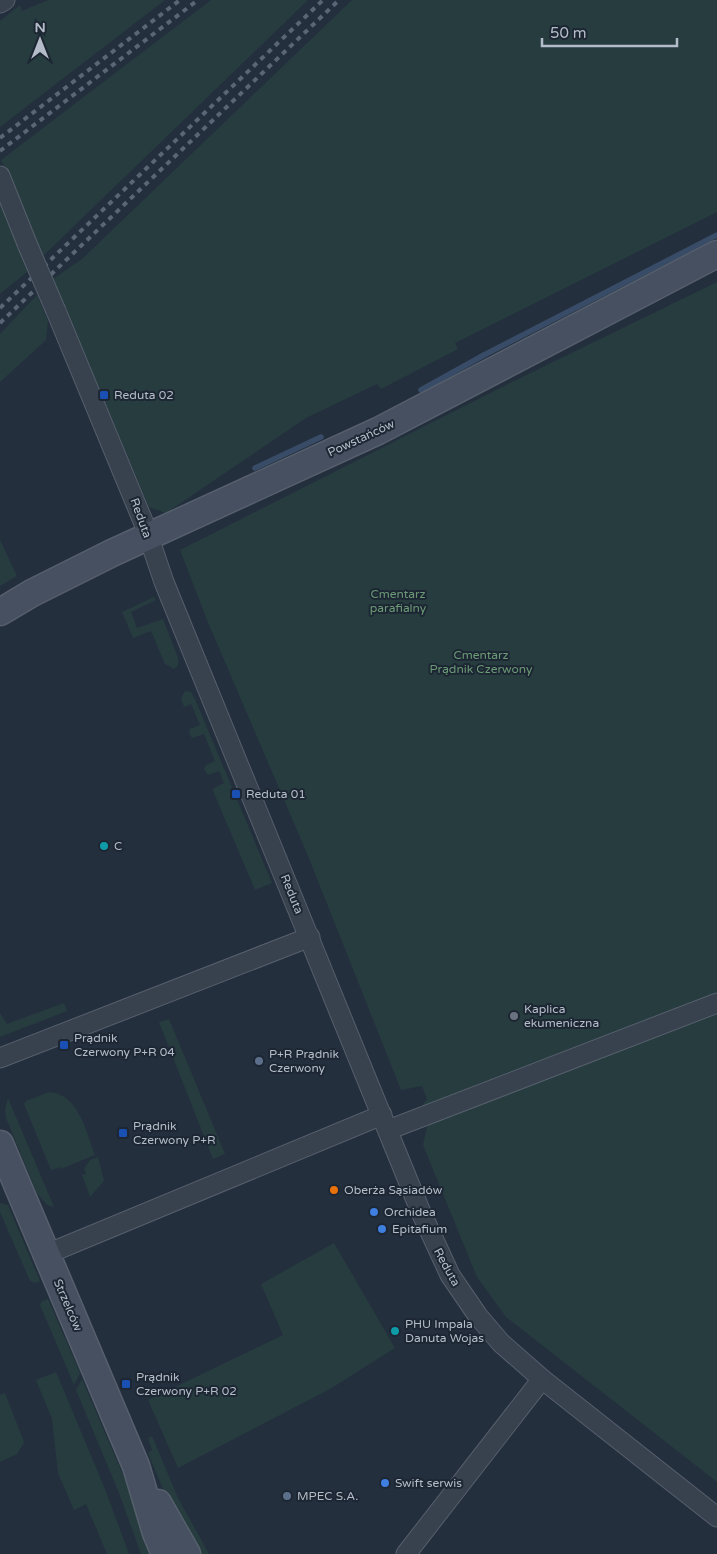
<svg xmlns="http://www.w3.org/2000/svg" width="717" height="1554" font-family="'Varela Round',sans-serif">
  <rect width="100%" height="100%" fill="#242f3e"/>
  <!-- green -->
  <g fill="#263c3f">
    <polygon points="48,0 165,0 0,127 0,21 20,5 22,11"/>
    <polygon points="211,0 308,0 43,256 1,160"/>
    <polygon points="352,0 717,0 717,212 455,343 458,349 381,389 377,384 306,418 166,513 149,507 53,279 82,259"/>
    <polygon points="0,198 28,271 0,294"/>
    <polygon points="717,282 717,1482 506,1317 477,1277 423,1145 427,1127 420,1109 427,1099 422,1086 401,1090 308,856 207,620 180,550 512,382"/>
    <polygon points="37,295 48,321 46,340 0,382 0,334"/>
    <polygon points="0,540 17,576 0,586"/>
    <polygon points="154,597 156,600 131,612 137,628 163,619 178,658 178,665 174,669 165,664 151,631 133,638 122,612"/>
    <polygon points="185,691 191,692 195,699 272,883 255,890 213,791 214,788 224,783 219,771 208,775 204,769 206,765 215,761 204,734 192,738 189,733 190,729 200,725 191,704 184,707 181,698"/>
    <polygon points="64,1003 67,1011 0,1037 0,1013 7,1024"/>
    <polygon points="169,1019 225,1154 213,1159 159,1022"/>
    <path d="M49 1092C79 1094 86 1132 95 1155L61 1169 60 1167 51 1170 24 1104 26 1101Z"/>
    <polygon points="8,1098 54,1207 47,1205 37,1193 6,1118 5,1109"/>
    <polygon points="98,1157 104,1181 90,1197 82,1175 86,1174 84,1169 90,1160"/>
    <polygon points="0,1203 8,1205 40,1281 35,1283 30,1281 0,1212"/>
    <polygon points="334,1243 395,1348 330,1389 178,1468 148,1400 283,1335 261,1284"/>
    <polygon points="48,1299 80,1373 74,1385 40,1305 42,1301"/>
    <polygon points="56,1372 105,1489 129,1554 107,1554 86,1504 74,1510 58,1473 52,1419 36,1380"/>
    <polygon points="82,1379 138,1510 153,1554 141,1554 119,1493 76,1390"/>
    <polygon points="5,1393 24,1442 17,1454 0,1462 0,1395"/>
    <polygon points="152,1436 178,1498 209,1554 198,1554 166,1496 148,1453 152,1450 148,1438"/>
  </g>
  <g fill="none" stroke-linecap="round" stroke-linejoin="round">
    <!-- stream -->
    <g stroke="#394c67" stroke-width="5.5">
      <polyline points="421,390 484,355 717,235"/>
      <polyline points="255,468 321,437"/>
    </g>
    <defs>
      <g id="street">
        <polyline points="0,3 5,0"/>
        <polyline points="0,176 28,246"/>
        <polyline points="56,311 145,526 164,582 420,1210 450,1275 478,1316 501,1343 542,1379 717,1517"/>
        <polyline points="0,1058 310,937"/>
        <polyline points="388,1130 717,1003"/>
        <polyline points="47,1254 382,1115"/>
        <polyline points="406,1554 542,1379"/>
      </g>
      <g id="secondary">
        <polyline points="0,612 32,593 112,553 378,431 717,254"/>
        <polyline points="0,1144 136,1466 156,1533 165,1554"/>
        <polyline points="158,1503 187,1554"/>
      </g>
    </defs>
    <!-- street casing -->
    <use href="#street" stroke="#565f6c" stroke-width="21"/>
    <!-- secondary casing -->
    <use href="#secondary" stroke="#565f6c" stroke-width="29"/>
    <!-- street -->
    <use href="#street" stroke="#38414e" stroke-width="19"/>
    <!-- secondary -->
    <use href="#secondary" stroke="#465061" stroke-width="26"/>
    <!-- rail -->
    <g stroke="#5a6575" stroke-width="4" stroke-dasharray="5 5" stroke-linecap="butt">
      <polyline points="0,138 180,0"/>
      <polyline points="0,151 198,0"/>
      <polyline points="0,308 323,0"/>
      <polyline points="0,323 339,0"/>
    </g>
    <defs>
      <polyline id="street-bridge" points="28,246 56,311"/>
    </defs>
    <!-- street-bridge casing -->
    <use href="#street-bridge" stroke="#565f6c" stroke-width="21" stroke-linecap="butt"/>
    <!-- street-bridge -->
    <use href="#street-bridge" stroke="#38414e" stroke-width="19"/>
  </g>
  <!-- markers -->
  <g fill="#1a4fb4" stroke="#1d2633" stroke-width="2">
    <rect x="99" y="390" width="10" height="10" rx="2.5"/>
    <rect x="231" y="789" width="10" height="10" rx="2.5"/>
    <rect x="59" y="1040" width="10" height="10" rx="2.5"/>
    <rect x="118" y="1128" width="10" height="10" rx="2.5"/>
    <rect x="121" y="1379" width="10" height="10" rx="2.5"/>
  </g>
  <g fill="#0f9aa8" stroke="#1d2633" stroke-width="2">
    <circle cx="104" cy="846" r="5"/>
    <circle cx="395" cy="1331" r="5"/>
  </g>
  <circle fill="#6b7280" stroke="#1d2633" stroke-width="2" cx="514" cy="1016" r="5"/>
  <g fill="#5c6f8a" stroke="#1d2633" stroke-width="2">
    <circle cx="259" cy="1061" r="5"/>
    <circle cx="287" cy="1496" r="5"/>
  </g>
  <circle fill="#e8710a" stroke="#1d2633" stroke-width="2" cx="334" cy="1190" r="5"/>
  <g fill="#3f7fe0" stroke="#1d2633" stroke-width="2">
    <circle cx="374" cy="1212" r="5"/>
    <circle cx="382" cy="1229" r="5"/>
    <circle cx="385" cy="1483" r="5"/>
  </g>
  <g text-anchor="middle" stroke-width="4" stroke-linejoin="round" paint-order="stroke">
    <!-- poi labels -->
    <g font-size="12" fill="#b4bcc9" stroke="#1d2633" text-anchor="start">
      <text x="114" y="399">Reduta 02</text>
      <text x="246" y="798">Reduta 01</text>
      <text x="114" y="850">C</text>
      <text x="524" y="1013">Kaplica<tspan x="524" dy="14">ekumeniczna</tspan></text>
      <text x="74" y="1042">Prądnik<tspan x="74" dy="14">Czerwony P+R 04</tspan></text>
      <text x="269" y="1058">P+R Prądnik<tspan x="269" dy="14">Czerwony</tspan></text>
      <text x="133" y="1130">Prądnik<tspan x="133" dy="14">Czerwony P+R</tspan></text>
      <text x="344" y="1194">Oberża Sąsiadów</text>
      <text x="384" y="1216">Orchidea</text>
      <text x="392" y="1233">Epitafium</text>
      <text x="405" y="1328">PHU Impala<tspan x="405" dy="14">Danuta Wojas</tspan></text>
      <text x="136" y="1381">Prądnik<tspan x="136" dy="14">Czerwony P+R 02</tspan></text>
      <text x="395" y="1487">Swift serwis</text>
      <text x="297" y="1500">MPEC S.A.</text>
    </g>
    <!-- street labels -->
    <g font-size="12" fill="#b4bcc9" stroke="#1d2633">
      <text transform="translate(361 438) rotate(-25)" y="4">Powstańców</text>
      <text transform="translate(141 518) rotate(70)" y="4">Reduta</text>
      <text transform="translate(292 894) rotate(68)" y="4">Reduta</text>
      <text transform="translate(447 1267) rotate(61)" y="4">Reduta</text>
      <text transform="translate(68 1305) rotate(67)" y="4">Strzelców</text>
    </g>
    <!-- park labels -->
    <g font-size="12" fill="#6b9a76" stroke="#1d2633">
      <text x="398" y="598">Cmentarz<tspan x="398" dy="14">parafialny</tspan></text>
      <text x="481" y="659">Cmentarz<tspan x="481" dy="14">Prądnik Czerwony</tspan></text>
    </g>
  </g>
  <!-- north arrow -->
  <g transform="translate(40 40)" stroke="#1d2633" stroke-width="4" paint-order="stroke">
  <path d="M0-4L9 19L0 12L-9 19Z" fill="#b4bcc9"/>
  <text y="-8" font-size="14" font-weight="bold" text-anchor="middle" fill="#b4bcc9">N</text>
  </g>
  <!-- scale -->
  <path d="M542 38v8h135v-8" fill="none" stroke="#b4bcc9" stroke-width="2.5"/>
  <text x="550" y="38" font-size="15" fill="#b4bcc9" stroke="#1d2633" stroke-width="4" paint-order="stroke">50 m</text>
</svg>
